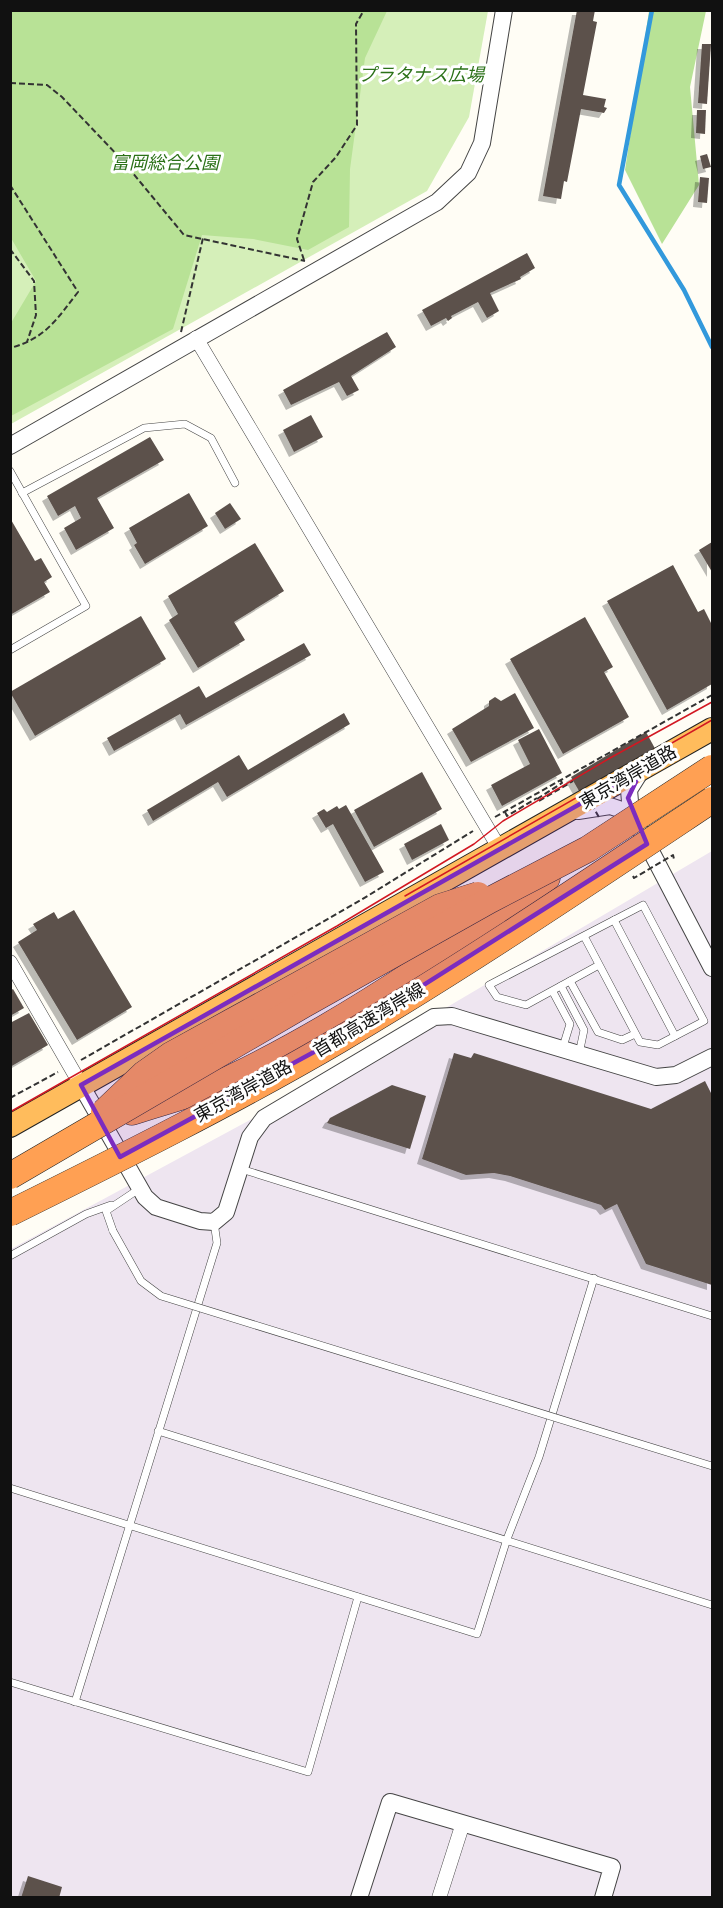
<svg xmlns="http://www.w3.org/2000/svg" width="723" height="1908" font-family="'Noto Serif','Noto Sans JP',serif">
  <defs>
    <filter id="shadow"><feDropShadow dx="-5" dy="5" stdDeviation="0" flood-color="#0004"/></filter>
  </defs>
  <rect width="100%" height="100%" fill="#fffdf5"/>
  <!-- industrial -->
  <polygon fill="#eee5f0" points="712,851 712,1897 11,1898 11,1249 315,1085"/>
  <!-- green -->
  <polygon fill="#d5efb9" points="11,11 488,11 469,117 427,191 11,424"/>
  <!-- forest -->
  <g fill="#b8e296">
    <polygon points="11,10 387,11 365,58 350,169 349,227 308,250 253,239 202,235 173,329 11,416 11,323 36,281 11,238"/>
    <polygon points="649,11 706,11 690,87 699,185 662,244 625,170"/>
  </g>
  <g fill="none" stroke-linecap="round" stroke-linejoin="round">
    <!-- stream -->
    <polyline stroke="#3299dc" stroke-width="4.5" points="652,10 619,185 684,290 712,347"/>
  </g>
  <!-- building -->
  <g fill="#5b514c" filter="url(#shadow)">
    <polygon points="577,10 595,10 593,21 597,22 583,95 606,99 604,107 607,108 604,113 581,109 567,182 564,181 561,199 543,196"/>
    <polygon points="702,44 711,44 707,104 698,103"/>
    <polygon points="697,110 706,110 705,134 696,133"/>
    <polygon points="707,154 711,167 703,169 700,156"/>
    <polygon points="700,177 709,178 707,203 698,202"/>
    <polygon points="527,253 535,268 520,277 521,279 490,293 499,311 487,318 478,302 451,316 452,318 448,321 446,318 431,326 422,310"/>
    <polygon points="387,332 396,347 351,376 359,390 347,396 339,382 291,405 283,390"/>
    <polygon points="311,415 323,437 294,452 283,430"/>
    <polygon points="150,437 164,460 97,498 114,528 76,550 64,528 81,518 75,506 58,516 47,496"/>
    <polygon points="189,493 208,526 145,564 134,545 137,543 129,528"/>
    <polygon points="230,503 241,519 225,529 215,513"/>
    <polygon points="10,518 35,561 41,558 52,577 44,582 50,592 10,615"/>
    <polygon points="712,542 712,572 699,550"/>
    <polygon points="255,543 284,591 234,622 245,640 198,668 169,620 178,614 168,596"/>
    <polygon points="673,565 698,612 704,609 712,625 712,684 667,710 607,601"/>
    <polygon points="141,616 166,659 35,736 10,692"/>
    <polygon points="585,617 613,667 604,672 629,717 563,754 510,659"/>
    <polygon points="304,643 311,655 186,725 180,714 114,751 107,738 199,686 206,698"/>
    <polygon points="515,693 534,728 471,762 452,729 489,706 489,701 495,697 501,701"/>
    <polygon points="344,713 350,724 227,797 218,782 153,821 147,810 239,755 248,770"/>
    <polygon points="539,729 562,773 502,806 491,785 530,764 518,740"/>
    <polygon points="646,732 658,754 583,798 571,777"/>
    <polygon points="422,772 442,809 374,847 354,810"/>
    <polygon points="346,805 384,872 365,882 333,824 326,828 317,813 324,809 327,812 337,806 339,809"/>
    <polygon points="441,824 449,840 412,860 404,844"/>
    <polygon points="74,910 132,1007 77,1040 18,942 37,930 33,924 54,912 58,919"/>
    <polygon points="13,989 24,1008 10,1016 10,991"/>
    <polygon points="29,1013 48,1045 10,1067 10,1023"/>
    <polygon points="454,1053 471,1058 474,1053 651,1109 705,1081 712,1095 712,1285 646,1264 617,1204 605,1210 601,1205 510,1176 494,1173 466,1175 422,1159"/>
    <polygon points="392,1085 426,1096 410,1149 327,1123 330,1118"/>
    <polygon points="28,1876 62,1887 59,1898 21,1898"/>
  </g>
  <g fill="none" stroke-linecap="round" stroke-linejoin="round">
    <defs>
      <g id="service">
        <polyline points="10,471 86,606 10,650"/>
        <polyline points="22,493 144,428 185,424 211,438 235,483"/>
        <polyline points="614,920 675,1036"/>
        <polyline points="584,936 640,1042 658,1045 704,1021 643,905 489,985 497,997 526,1005 599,965"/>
        <polyline points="570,981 598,1032 622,1040 635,1034"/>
        <polyline points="561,986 584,1030 579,1054"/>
        <polyline points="553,992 570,1024 562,1050"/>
        <polyline points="241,1169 712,1316"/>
        <polyline points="113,1231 106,1211 139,1189"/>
        <polyline points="10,1256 86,1214 111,1205"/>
        <polyline points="158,1431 712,1605"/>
        <polyline points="10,1488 477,1634 507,1539 539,1457 594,1278"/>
        <polyline points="10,1682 308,1772 358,1597"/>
        <polyline points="75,1702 217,1243 214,1222"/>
      </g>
      <g id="minor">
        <polyline points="196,338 501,851"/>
        <polyline points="10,962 81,1085"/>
        <polyline points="439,1898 463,1823"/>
      </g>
      <g id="tertiary">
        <polyline points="10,446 437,202 468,173 482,143 504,10"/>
        <polyline points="641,771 629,790 631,813 712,968"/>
        <polyline points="578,811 610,806 631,813"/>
        <polyline points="81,1085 145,1197 156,1207 200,1221 214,1222 226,1212 250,1137 264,1118 434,1017 452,1016 465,1020 656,1077 676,1075 712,1057"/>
        <polyline points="359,1898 390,1802 612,1867 603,1898"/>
      </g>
      <polyline id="trunk" points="10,1126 712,729"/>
      <path id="motorway" d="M132 1112C164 1101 200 1093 231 1078 341 1025 449 952 547 878"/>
    </defs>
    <!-- service casing -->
    <use href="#service" stroke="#444" stroke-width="8"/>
    <!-- minor casing -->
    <use href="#minor" stroke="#444" stroke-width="15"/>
    <!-- tertiary casing -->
    <use href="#tertiary" stroke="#444" stroke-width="18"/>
    <!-- trunk casing -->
    <use href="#trunk" stroke="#222" stroke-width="24"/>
    <!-- motorway casing -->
    <use href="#motorway" stroke="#222" stroke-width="27"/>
    <!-- path -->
    <g stroke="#333" stroke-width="2" stroke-dasharray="6 3" stroke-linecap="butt">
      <polyline points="10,83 47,85 62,97 122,160 184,235 305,261"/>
      <path d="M10 185 78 292C57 319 45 339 10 348"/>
      <polyline points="10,249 34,281 36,315 27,342"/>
      <polyline points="304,260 297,239 313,182 336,157 357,125 356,24 364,10"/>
      <polyline points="181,332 203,238"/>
      <polyline points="537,799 562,783 560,779"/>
      <polyline points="539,801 573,781"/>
      <polyline points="505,812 507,816 537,798"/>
      <polyline points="495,817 712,695"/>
      <polyline points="81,1060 361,900 473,831"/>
      <polyline points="10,1098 58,1072"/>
    </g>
    <!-- service -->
    <use href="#service" stroke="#fff" stroke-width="7"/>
    <!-- minor -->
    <use href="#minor" stroke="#fff" stroke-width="14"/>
    <!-- tertiary -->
    <use href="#tertiary" stroke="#fff" stroke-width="16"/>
    <!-- trunk -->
    <use href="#trunk" stroke="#ffbc5c" stroke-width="22"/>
    <!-- motorway -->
    <use href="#motorway" stroke="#ffa053" stroke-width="26"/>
    <!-- tram -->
    <g stroke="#d21822" stroke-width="1.5">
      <polyline points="405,896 712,720"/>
      <polyline points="10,1112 337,926 474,844 503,821 610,758 712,702"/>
    </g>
    <defs>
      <polyline id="service-bridge" points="113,1231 141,1281 161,1296 712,1466"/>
      <g id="motorway-bridge">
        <polyline points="104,1112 144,1074 171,1055 440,907 478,895"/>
        <polyline points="10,1176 303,1005 490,900 588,849 712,768"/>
        <path d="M10 1213C121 1158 233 1102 339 1040 466 965 589 882 712 800"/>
      </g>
    </defs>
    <!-- service-bridge casing -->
    <use href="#service-bridge" stroke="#444" stroke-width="8" stroke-linecap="butt"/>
    <!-- motorway-bridge casing -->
    <use href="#motorway-bridge" stroke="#222" stroke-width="27" stroke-linecap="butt"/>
    <!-- path-bridge -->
    <g stroke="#333" stroke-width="2" stroke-dasharray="6 3" stroke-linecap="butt">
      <polyline points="587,796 600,819"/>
      <polyline points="633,876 634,878 673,855 674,859"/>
    </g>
    <!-- service-bridge -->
    <use href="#service-bridge" stroke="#fff" stroke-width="7"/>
    <!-- motorway-bridge -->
    <use href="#motorway-bridge" stroke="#ffa053" stroke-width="26"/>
  </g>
  <!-- marked area -->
  <path fill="#7b2cbf" fill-opacity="0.2" stroke="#7b2cbf" stroke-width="4.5" stroke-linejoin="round" d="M642 769 628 798 647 844 338 1039 120 1157 81 1085Z"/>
  <g text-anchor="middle" stroke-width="6" stroke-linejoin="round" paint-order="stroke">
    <!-- park labels -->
    <g font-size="18" font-style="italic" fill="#2b7118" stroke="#fff">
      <text x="421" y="81">プラタナス広場</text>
      <text x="165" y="169">富岡総合公園</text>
    </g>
    <!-- street labels -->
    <g font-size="18" fill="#111" stroke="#fff">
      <text transform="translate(628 777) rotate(-30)" y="6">東京湾岸道路</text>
      <text transform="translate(369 1020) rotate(-31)" y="6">首都高速湾岸線</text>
      <text transform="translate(243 1091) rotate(-29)" y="6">東京湾岸道路</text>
    </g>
  </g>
  <!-- border -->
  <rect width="723" height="1908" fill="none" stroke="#111111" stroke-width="24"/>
</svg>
